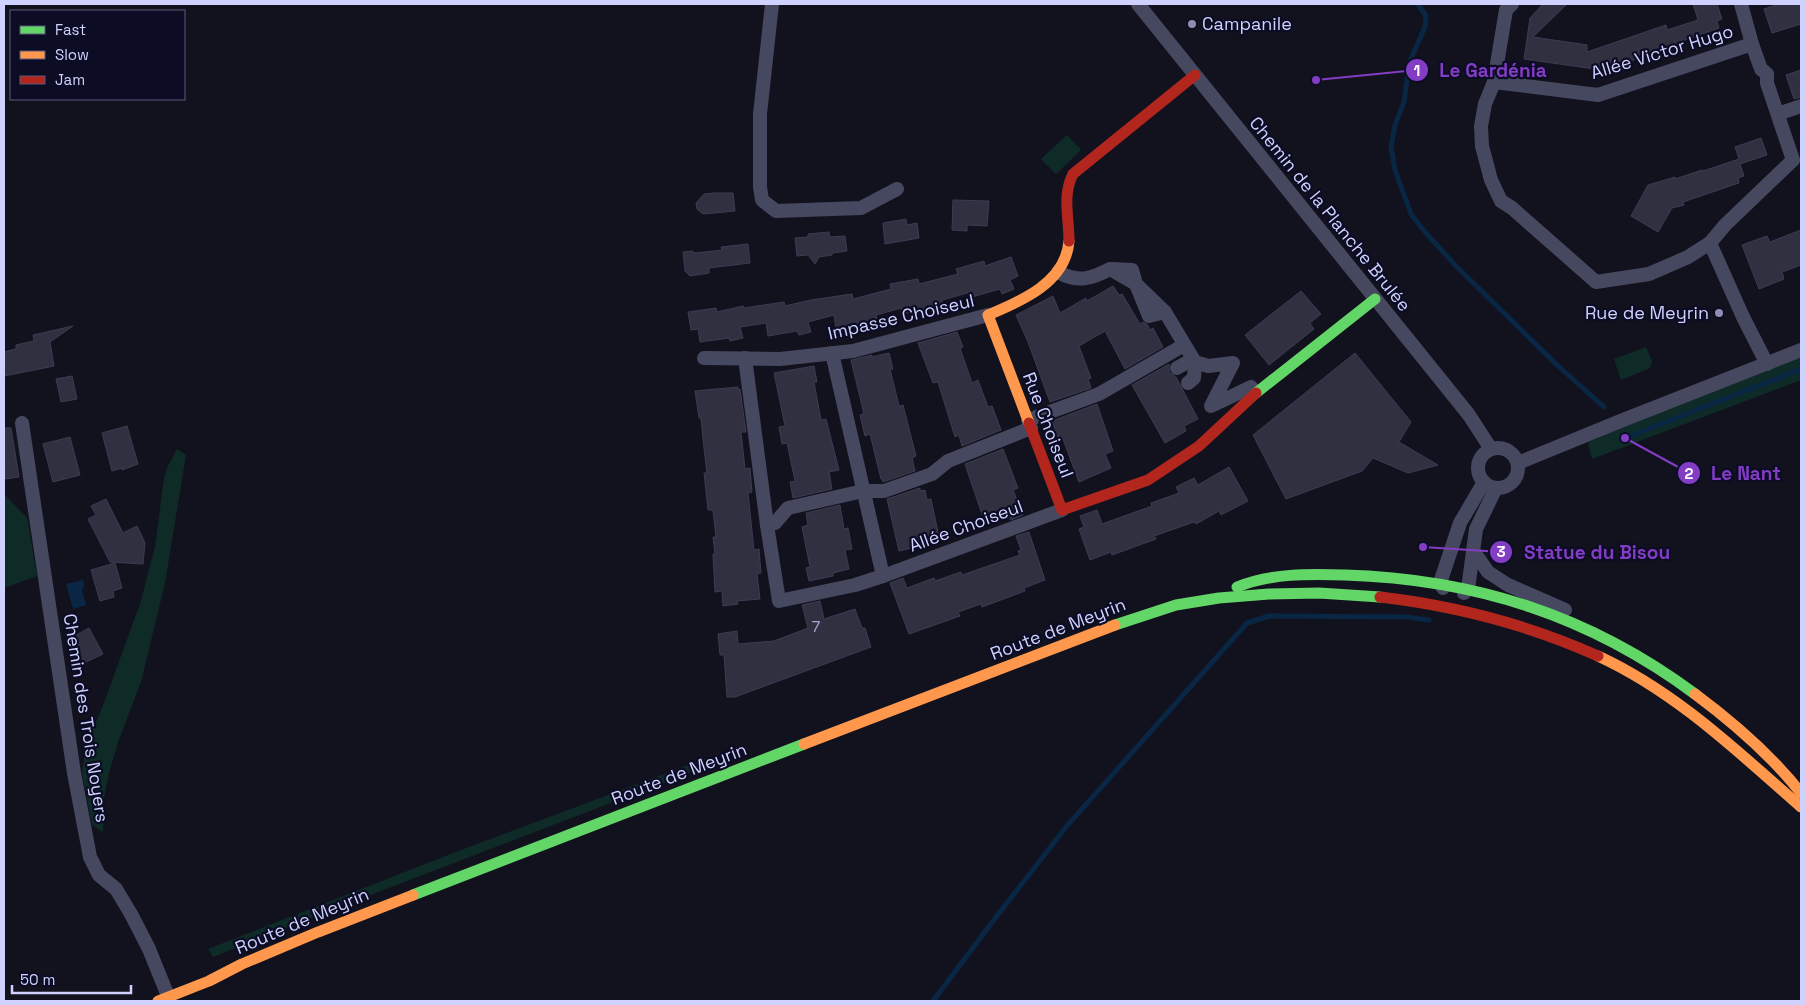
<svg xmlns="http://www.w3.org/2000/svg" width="1805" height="1005" font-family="'Space Grotesk',sans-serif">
  <rect width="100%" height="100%" fill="#12121e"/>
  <!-- green -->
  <g fill="#0f2b27">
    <polygon points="1067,135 1081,150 1056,174 1041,159"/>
    <polygon points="1646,347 1652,361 1650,368 1621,380 1614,359"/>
    <polygon points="1801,357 1801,380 1592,459 1588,443 1627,423"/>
    <polygon points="177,449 186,455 165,583 141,682 118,742 109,773 104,798 103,832 92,825 82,773 86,745 102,708 140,604 155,547 164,478 168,466"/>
    <polygon points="4,494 27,518 37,576 4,588"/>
    <polygon points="707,758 723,760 347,904 213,957 208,949 461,850"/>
  </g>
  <!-- water -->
  <polygon fill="#092744" points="83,580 84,586 82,591 86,605 73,609 66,584"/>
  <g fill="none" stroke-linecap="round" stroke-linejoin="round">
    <!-- stream -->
    <g stroke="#092744" stroke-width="5">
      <polyline points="1418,4 1426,16 1425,27 1409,63 1404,102 1395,125 1391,147 1395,170 1411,214 1425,232 1456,266 1556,364 1604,407"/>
      <polyline points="1625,438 1801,369"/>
      <polyline points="933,1001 993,921 1066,827 1247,623 1269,616 1407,617 1429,620"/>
    </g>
  </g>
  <!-- building -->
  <g fill="#303041" stroke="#3c3c53">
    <polygon points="1543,4 1567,4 1533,37 1587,45 1587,52 1666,25 1667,30 1698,20 1693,4 1717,4 1722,19 1717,21 1719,28 1682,41 1683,44 1602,70 1524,59 1530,18"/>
    <polygon points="1779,4 1801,4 1801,24 1772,33 1764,9"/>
    <polygon points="1801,70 1801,97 1794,99 1786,75"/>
    <polygon points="1761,138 1767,155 1740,164 1744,176 1738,178 1739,183 1683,202 1684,205 1672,208 1658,232 1631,216 1648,185 1675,177 1675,179 1702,170 1703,171 1739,159 1735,147"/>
    <polygon points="714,193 733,193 735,211 703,214 697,209 696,203 704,194"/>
    <polygon points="953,200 989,201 987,226 967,225 967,231 952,230"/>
    <polygon points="906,219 907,225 917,223 919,238 885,244 883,223"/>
    <polygon points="1801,230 1801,265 1782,272 1784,279 1759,289 1742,245 1767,236 1770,242"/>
    <polygon points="829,232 830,237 845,236 847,251 832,253 832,255 819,257 815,264 808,255 797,256 795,238 808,237 808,234"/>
    <polygon points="748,244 750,263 709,268 709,273 690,276 685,271 683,252 692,251 695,253 714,251 722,250 721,247"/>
    <polygon points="1011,257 1018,276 1010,280 1014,289 1002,294 1000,289 972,297 971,292 942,300 945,310 933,313 931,309 902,314 901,308 876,315 878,325 866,328 865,324 836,328 834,315 808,322 811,332 799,335 797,331 768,336 766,323 740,327 743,338 730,341 729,338 700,342 698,329 691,330 688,312 716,308 717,312 743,306 744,308 784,302 785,306 811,300 852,294 853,299 891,289 890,284 918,279 919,284 958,274 956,269 984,261 985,266"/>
    <polygon points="1113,286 1119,295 1122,294 1140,324 1143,322 1147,324 1150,330 1153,328 1163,347 1125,369 1105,331 1079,346 1091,378 1088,379 1091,388 1050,402 1028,342 1016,315 1053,296 1060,313 1086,298 1087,301"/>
    <polygon points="1301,291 1321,314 1310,323 1314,329 1269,365 1245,335"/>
    <polygon points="73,326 50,342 54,366 4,376 4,352 16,349 16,345 34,341 33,335"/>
    <polygon points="957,332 963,347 960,348 972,383 978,380 988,407 992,406 1001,430 962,446 959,435 955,437 938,382 933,383 918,343"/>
    <polygon points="889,353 893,369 890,369 899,406 903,405 916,456 912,458 915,471 883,482 882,479 881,479 870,434 865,436 860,415 864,414 851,360 872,355 872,357"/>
    <polygon points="1355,353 1411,422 1399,442 1438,465 1408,473 1373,458 1362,471 1286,499 1253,435"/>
    <polygon points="1169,364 1169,372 1176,377 1198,419 1184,426 1186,431 1165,443 1132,385"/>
    <polygon points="814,366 817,382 814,382 821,420 826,419 839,470 829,472 832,489 793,498 790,482 795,481 787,443 782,444 779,427 785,426 774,373"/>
    <polygon points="72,376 77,399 61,402 56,379"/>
    <polygon points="738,387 738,390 740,389 746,432 741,432 745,469 750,468 752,492 748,493 754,550 759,549 761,573 757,574 760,599 737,601 738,604 723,606 722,591 715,592 713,554 715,554 713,537 716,537 713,510 708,510 704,473 707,473 704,448 701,418 699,418 695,391"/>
    <polygon points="1097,404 1113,451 1105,454 1111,468 1079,482 1063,439 1059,440 1052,421"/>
    <polygon points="127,426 138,464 122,470 122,468 112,471 102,433"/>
    <polygon points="4,428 11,428 19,477 5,479"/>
    <polygon points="70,437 80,475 53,482 43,444"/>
    <polygon points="1003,449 1018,488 1013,490 1023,515 1011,520 1008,514 985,523 965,464"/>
    <polygon points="1229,467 1248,501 1221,515 1219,511 1196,524 1194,522 1154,536 1156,539 1112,555 1111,552 1090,560 1079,529 1084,527 1080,516 1097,510 1102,524 1152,506 1151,503 1179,493 1176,487 1194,478 1198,485"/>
    <polygon points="920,488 920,491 925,490 927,500 931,499 939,537 927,539 928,544 899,551 887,499"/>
    <polygon points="106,499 123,533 137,526 145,543 143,564 110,562 88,519 96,515 91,506"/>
    <polygon points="840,505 844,529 848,528 852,549 845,550 849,569 833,573 833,576 809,581 806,568 810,567 802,527 808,525 806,513"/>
    <polygon points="1029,532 1045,580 1024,588 1025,591 982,607 981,604 958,612 960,616 909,634 890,583 903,578 907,588 934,578 935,581 961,572 962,575 1020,555 1018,551 1021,550 1016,536"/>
    <polygon points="115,563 122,588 113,591 114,597 100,601 91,570"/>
    <polygon points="820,601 824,619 855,609 862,628 865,628 871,647 735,697 727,697 724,655 720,655 718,634 737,631 738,644 774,641 808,628 802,605"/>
    <polygon points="89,628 103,654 84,663 71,638"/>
  </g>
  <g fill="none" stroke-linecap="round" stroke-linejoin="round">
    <!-- street -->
    <g stroke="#464860" stroke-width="14">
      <polyline points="772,4 760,114 760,187 762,200 776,211 861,208 897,189"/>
      <polyline points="1138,4 1469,415 1491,449"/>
      <polyline points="1512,4 1506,10 1494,82 1485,104 1481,126 1482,146 1491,180 1501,201 1512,208 1596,282 1649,274 1688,257 1710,243"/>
      <polyline points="1741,4 1752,44 1761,69 1767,74 1767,83 1793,160 1725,225 1710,243 1743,317 1767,364"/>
      <polyline points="1494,82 1598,95 1752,44"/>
      <polyline points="1778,114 1801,106"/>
      <polyline points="1113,269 1132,270 1136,284 1165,312"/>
      <path d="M1058 272C1078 283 1091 279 1110 269L1136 284 1149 316 1165 312 1195 362 1208 366 1233 363 1211 406 1251 387 1255 392"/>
      <polyline points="832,353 883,576"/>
      <polyline points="704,358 780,359 853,351 988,315"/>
      <polyline points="745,358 767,525 779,601 855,585 883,576 1062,510"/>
      <polyline points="1177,368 1193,359"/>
      <polyline points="1188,383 1194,378 1195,362"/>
      <polyline points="1028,420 1099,394 1184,345"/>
      <polyline points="22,423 74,773 90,857 99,875 116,889 131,914 149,949 170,1001"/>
      <circle cx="1498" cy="468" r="20"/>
      <polyline points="1518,463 1623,420 1801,350"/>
      <polyline points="767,525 775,523 788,508 863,491 884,491 932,474 948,461 1031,428"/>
      <polyline points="1474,552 1488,572 1508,585 1565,610"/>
      <polyline points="1443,588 1440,583 1460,523 1484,482"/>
      <polyline points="1464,593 1468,589 1476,529 1496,488"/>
    </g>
    <!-- fast -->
    <g stroke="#63d668" stroke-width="11">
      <polyline points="1256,393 1375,299"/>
      <path d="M1237 587C1271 573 1309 574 1345 575 1476 579 1590 616 1695 694"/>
      <polyline points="1115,625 1176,605 1219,598 1269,594 1319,593 1380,597"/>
      <polyline points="413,895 804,744"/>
    </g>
    <!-- slow -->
    <g stroke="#ff974d" stroke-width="11">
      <path d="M1029 423 988 315C1022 301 1066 282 1069 241"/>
      <path d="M1598 656C1676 692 1737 751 1801 807"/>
      <path d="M1695 694C1734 723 1771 755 1801 793"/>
      <polyline points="804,744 1115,625"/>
      <polyline points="158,1001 209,981 242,964 318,932 413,895"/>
    </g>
    <!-- jam -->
    <g stroke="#b3261e" stroke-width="11">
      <path d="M1069 241C1069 218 1062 195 1073 174L1195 75"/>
      <polyline points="1029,423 1062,510 1148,480 1199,446 1256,393"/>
      <path d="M1380 597C1457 606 1527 624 1598 656"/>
    </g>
  </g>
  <!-- markers -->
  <g fill="#8d8fb0" stroke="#0c0c24" stroke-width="2">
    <circle cx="1192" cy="24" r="5"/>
    <circle cx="1719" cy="313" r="5"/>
  </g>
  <g text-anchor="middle" stroke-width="4.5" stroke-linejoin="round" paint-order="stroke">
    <!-- number labels -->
    <g font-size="15" fill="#a7aad0">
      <text x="816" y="632">7</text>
    </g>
    <!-- poi labels -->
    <g font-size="18" fill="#cfd2ff" stroke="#0c0c24" text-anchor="start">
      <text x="1202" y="30">Campanile</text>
      <text x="1709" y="319" text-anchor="end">Rue de Meyrin</text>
    </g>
    <!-- street labels -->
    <g font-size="18" fill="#cfd2ff" stroke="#0c0c24">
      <text transform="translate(1662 52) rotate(-17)" y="6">Allée Victor Hugo</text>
      <text transform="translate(1330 214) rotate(51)" y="6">Chemin de la Planche Brulée</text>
      <text transform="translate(901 317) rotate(-13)" y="6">Impasse Choiseul</text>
      <text transform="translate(1048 425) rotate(69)" y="6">Rue Choiseul</text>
      <text transform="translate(966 526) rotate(-20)" y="6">Allée Choiseul</text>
      <text transform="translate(1058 629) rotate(-21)" y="6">Route de Meyrin</text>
      <text transform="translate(86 718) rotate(81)" y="6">Chemin des Trois Noyers</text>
      <text transform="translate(679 774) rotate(-21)" y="6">Route de Meyrin</text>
      <text transform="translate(302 921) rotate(-23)" y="6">Route de Meyrin</text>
    </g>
  </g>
  <!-- callouts -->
  <path fill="none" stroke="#833dc5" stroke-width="2" d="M1316 80L1417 70M1625 438L1689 473M1423 547L1501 552"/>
  <g fill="#833dc5" stroke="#0c0c24" stroke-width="2">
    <circle cx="1316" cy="80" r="5"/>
    <circle cx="1625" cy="438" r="5"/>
    <circle cx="1423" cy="547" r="5"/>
    <circle cx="1417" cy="70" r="12"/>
    <circle cx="1689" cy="473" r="12"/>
    <circle cx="1501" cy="552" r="12"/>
  </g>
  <g font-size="15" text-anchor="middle" font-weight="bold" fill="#fff">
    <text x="1417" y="76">1</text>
    <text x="1689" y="479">2</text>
    <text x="1501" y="557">3</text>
  </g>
  <g font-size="19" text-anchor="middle" font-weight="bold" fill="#833dc5" stroke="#0c0c24" stroke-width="4.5" stroke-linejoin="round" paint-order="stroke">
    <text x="1493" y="77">Le Gardénia</text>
    <text x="1746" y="480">Le Nant</text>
    <text x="1597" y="559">Statue du Bisou</text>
  </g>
  <!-- border -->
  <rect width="1805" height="1005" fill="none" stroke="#cfd2ff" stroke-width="10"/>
  <!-- legend -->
  <rect x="10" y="10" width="175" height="90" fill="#0c0c24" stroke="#5a5b7c"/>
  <rect x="20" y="26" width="25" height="8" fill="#63d668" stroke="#5a5b7c"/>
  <text x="55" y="35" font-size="15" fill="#cfd2ff">Fast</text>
  <rect x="20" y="51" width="25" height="8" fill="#ff974d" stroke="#5a5b7c"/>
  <text x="55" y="60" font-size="15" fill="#cfd2ff">Slow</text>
  <rect x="20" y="76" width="25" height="8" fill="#b3261e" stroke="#5a5b7c"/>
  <text x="55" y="85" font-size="15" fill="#cfd2ff">Jam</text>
  <!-- scale -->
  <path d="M12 985v8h119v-8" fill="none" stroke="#cfd2ff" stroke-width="2.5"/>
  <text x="20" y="985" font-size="15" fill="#cfd2ff" stroke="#0c0c24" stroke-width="4" paint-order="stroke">50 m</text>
</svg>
